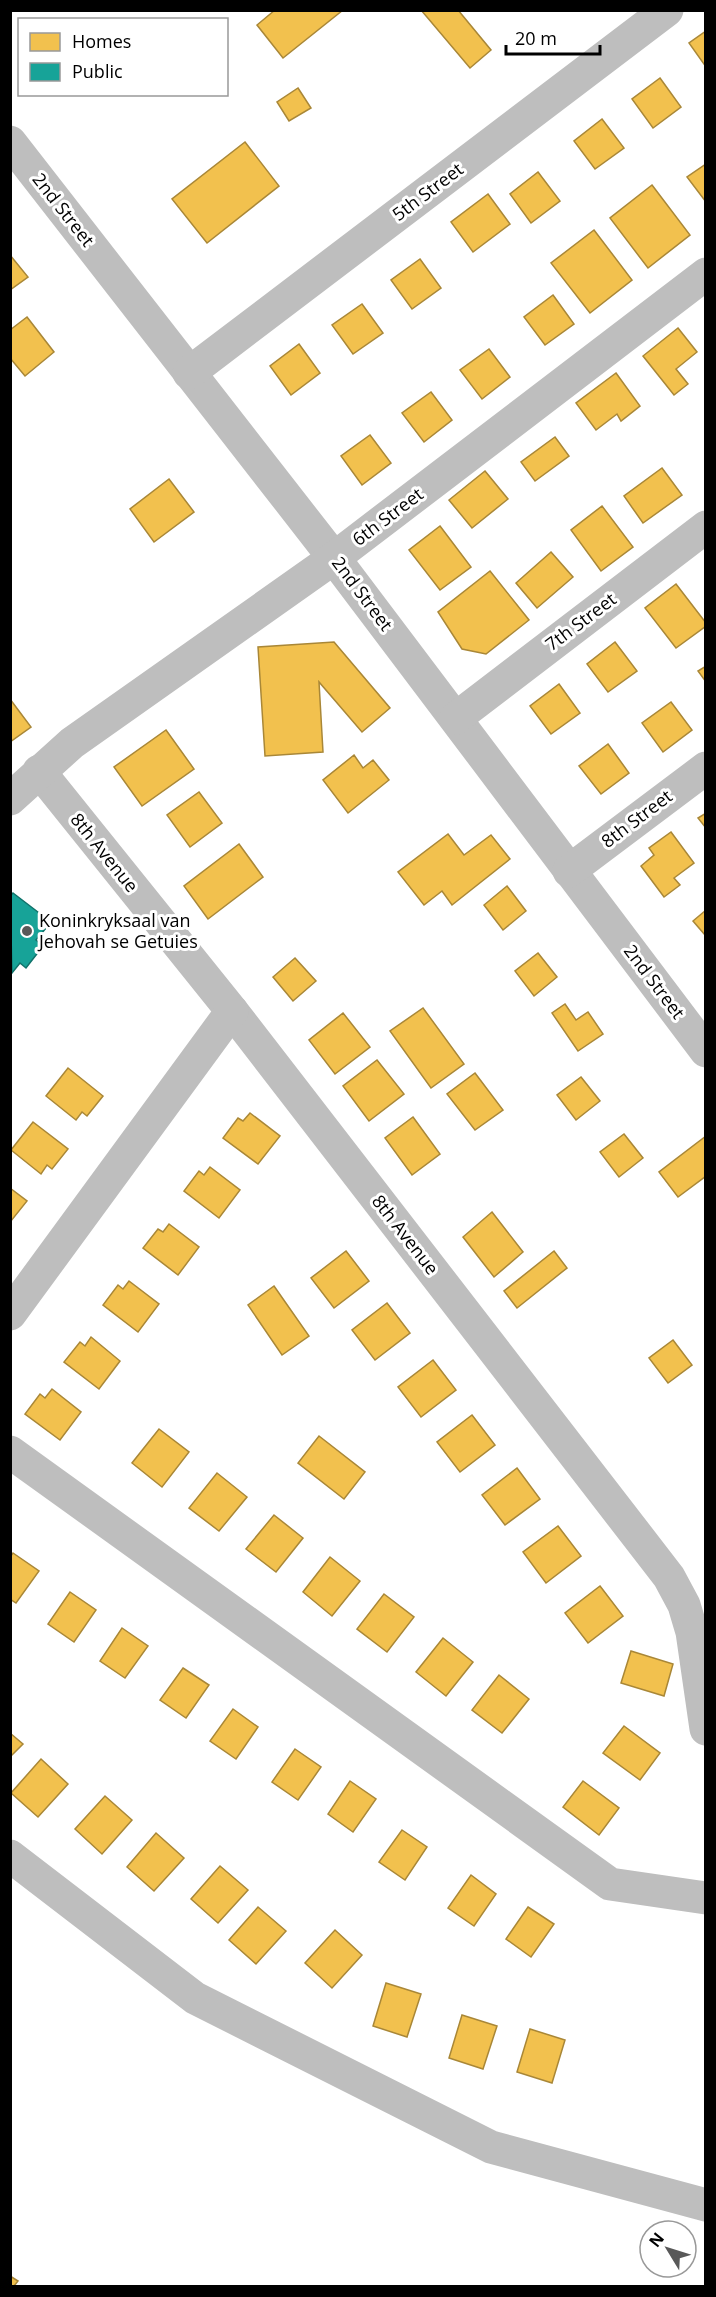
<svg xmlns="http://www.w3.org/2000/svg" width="716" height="2297" font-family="'Open Sans',sans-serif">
  <rect width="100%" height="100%" fill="#fff"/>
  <!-- homes -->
  <g fill="#f2c14e" stroke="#a98737" stroke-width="1.5">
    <polygon points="275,10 343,10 283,58 257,25"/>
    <polygon points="421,10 458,10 491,50 470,68"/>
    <polygon points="706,31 706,67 689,43"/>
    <polygon points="660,78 681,107 653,128 632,99"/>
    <polygon points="298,88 311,108 289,121 277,102"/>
    <polygon points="602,119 624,148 595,169 574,141"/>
    <polygon points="245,142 279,186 207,243 172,199"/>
    <polygon points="706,164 706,202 687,177"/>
    <polygon points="538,172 560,201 531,223 510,194"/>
    <polygon points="652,185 690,235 648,268 610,218"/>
    <polygon points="488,194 510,224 473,252 451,222"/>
    <polygon points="594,230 632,280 590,313 551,263"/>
    <polygon points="10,255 28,277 10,290"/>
    <polygon points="420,259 441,288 412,309 391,280"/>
    <polygon points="553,295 574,324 545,345 524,317"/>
    <polygon points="362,304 383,333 353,354 332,325"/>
    <polygon points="27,317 54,352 25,376 10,358 10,330"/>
    <polygon points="678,328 697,352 676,369 688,384 674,395 643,356"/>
    <polygon points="299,344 320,373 291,395 270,366"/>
    <polygon points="489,349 510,377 482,399 460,370"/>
    <polygon points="616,373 640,406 621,421 617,414 596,430 576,403"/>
    <polygon points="431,392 452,420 424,442 402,413"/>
    <polygon points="370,435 391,463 362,485 341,456"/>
    <polygon points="555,437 569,456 535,481 521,462"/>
    <polygon points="662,468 682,495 643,523 624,496"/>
    <polygon points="485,471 508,499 472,528 449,500"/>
    <polygon points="169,479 194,512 154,542 130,509"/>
    <polygon points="602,506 633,547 601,571 571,530"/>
    <polygon points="440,526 471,567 440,590 409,550"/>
    <polygon points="551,552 573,577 537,608 516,583"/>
    <polygon points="490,571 529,620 486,654 462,649 438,612"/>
    <polygon points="676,584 706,623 706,626 676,648 645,608"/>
    <polygon points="334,642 390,708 362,732 319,682 323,752 265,756 258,647"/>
    <polygon points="615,642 637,671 608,692 587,664"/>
    <polygon points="706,666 706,682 698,671"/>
    <polygon points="559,684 580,713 551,734 530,706"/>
    <polygon points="10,699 31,727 10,742"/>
    <polygon points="671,702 692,730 663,752 642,723"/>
    <polygon points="166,730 194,769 142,806 114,767"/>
    <polygon points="608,744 629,773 601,794 579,766"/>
    <polygon points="354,755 363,768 373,760 389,780 348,813 323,780"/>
    <polygon points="199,792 222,823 190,847 167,815"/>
    <polygon points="706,813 706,828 698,818"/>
    <polygon points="671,832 694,863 674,878 680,885 664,897 641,866 654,855 649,848"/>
    <polygon points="448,834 464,855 491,835 510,859 452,905 442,891 424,905 398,872"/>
    <polygon points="239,844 263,877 208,919 184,886"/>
    <polygon points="507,886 526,911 503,930 484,905"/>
    <polygon points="706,910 706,935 705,935 693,921"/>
    <polygon points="538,953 557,977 534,996 515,971"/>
    <polygon points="295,958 316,981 293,1001 273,977"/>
    <polygon points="565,1004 576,1020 588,1012 603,1034 578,1051 552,1013"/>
    <polygon points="423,1008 464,1064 431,1088 390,1031"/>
    <polygon points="343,1013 370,1047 335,1074 309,1040"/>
    <polygon points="377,1060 404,1094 369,1121 343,1086"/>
    <polygon points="68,1068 103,1096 87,1116 82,1112 76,1120 46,1096"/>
    <polygon points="475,1073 503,1110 475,1130 447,1094"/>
    <polygon points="581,1077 600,1101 576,1120 557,1095"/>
    <polygon points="250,1113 280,1136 258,1164 223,1138 238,1118 243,1121"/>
    <polygon points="413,1117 440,1154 412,1175 385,1138"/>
    <polygon points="33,1122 68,1149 52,1169 47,1165 41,1174 11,1150"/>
    <polygon points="624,1134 643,1158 619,1177 600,1152"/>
    <polygon points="706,1136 706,1176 678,1197 659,1172"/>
    <polygon points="210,1167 240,1190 219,1218 184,1191 199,1171 204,1175"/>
    <polygon points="10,1188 27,1201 11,1221 10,1220"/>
    <polygon points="492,1212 523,1252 494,1277 463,1237"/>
    <polygon points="169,1224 199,1247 178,1275 143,1248 158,1229 163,1232"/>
    <polygon points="346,1251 369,1281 334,1308 311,1278"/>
    <polygon points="554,1251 567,1268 517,1308 504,1291"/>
    <polygon points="129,1281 159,1304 138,1332 103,1305 118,1285 123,1289"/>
    <polygon points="274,1286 309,1336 282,1355 248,1305"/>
    <polygon points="387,1303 410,1333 375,1360 352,1330"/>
    <polygon points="91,1337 120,1361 99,1389 64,1362 80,1342 85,1346"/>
    <polygon points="673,1340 692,1365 668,1383 649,1358"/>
    <polygon points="433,1360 456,1390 421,1417 398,1387"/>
    <polygon points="52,1389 81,1412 60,1440 25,1414 40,1394 45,1398"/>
    <polygon points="472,1415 495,1445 460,1472 437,1442"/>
    <polygon points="159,1429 189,1452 162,1487 132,1463"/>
    <polygon points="319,1436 365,1472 344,1499 298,1463"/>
    <polygon points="517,1468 540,1499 505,1525 482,1495"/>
    <polygon points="217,1473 247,1497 219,1531 189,1508"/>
    <polygon points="274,1515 303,1538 276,1572 246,1549"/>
    <polygon points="558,1526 581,1556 546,1583 523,1552"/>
    <polygon points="13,1553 39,1571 16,1603 10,1599 10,1557"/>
    <polygon points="330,1557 360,1581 332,1616 303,1592"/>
    <polygon points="600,1586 623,1616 588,1643 565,1613"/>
    <polygon points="70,1592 96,1610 74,1642 48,1624"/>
    <polygon points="384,1594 414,1617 387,1652 357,1629"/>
    <polygon points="122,1628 148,1646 125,1678 100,1661"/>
    <polygon points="443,1638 473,1662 446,1696 416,1672"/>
    <polygon points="631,1651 673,1664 664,1696 621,1683"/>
    <polygon points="183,1668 209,1685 186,1718 160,1700"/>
    <polygon points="499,1675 529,1699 502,1733 472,1710"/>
    <polygon points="233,1709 258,1727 236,1759 210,1741"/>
    <polygon points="624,1726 660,1753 640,1780 603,1753"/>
    <polygon points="10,1733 23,1744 10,1757"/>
    <polygon points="295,1749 321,1767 298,1800 272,1782"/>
    <polygon points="41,1759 68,1784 38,1817 11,1793"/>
    <polygon points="350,1781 376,1799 353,1832 328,1814"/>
    <polygon points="583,1781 619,1808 599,1835 563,1807"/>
    <polygon points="105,1796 132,1820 102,1854 75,1829"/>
    <polygon points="402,1830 427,1847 405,1880 379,1862"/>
    <polygon points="156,1833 184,1858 154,1891 127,1867"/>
    <polygon points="220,1866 248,1890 218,1923 191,1899"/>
    <polygon points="471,1875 496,1894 474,1926 448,1908"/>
    <polygon points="258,1907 286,1931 256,1964 229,1940"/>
    <polygon points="528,1907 554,1924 531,1957 506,1939"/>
    <polygon points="335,1930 362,1955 332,1988 305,1963"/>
    <polygon points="386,1983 421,1994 407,2037 373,2026"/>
    <polygon points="462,2015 497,2026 483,2069 449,2058"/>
    <polygon points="530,2029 565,2040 552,2083 517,2072"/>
    <polygon points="10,2276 18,2281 14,2286 10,2286"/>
  </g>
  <!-- public -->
  <polygon fill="#17a398" stroke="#10726a" stroke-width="1.5" points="13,893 51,922 36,940 43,946 26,968 20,963 12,973 10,896"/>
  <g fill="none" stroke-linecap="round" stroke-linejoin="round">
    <!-- minor -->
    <g stroke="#bebebe" stroke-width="33">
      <polyline points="10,142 334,558 706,1051"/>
      <polyline points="189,373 667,10"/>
      <polyline points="456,718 706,527"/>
      <polyline points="39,771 232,1011 669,1577 684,1605 692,1632 706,1729"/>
      <polyline points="10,799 72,743 334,558 706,274"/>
      <polyline points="569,871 706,768"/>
      <polyline points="10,1314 232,1011"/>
      <polyline points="10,1452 610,1884 706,1898"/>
      <polyline points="10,1856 195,1998 491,2147 706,2205"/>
    </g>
  </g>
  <!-- markers -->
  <circle fill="#595959" stroke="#fff" stroke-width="2" cx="27" cy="931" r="6"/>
  <g text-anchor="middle" stroke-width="6" stroke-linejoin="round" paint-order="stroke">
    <!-- street labels -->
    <g font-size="18" fill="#000" stroke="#fff">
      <text transform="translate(428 192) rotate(-37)" y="6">5th Street</text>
      <text transform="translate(63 210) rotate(52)" y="6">2nd Street</text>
      <text transform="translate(388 517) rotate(-37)" y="6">6th Street</text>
      <text transform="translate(362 594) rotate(53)" y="6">2nd Street</text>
      <text transform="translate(581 622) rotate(-37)" y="6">7th Street</text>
      <text transform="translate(637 819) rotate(-37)" y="6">8th Street</text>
      <text transform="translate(104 853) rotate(51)" y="6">8th Avenue</text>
      <text transform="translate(654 982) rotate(53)" y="6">2nd Street</text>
      <text transform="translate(405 1235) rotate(52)" y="6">8th Avenue</text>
    </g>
    <!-- poi labels -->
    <g font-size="18" fill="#000" stroke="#fff" text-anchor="start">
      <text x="39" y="927">Koninkryksaal van<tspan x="39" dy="21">Jehovah se Getuies</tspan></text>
    </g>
  </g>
  <!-- border -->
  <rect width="716" height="2297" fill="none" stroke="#000000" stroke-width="24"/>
  <!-- legend -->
  <rect x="18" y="18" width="210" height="78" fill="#ffffff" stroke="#999999" stroke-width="1.5"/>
  <rect x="30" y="33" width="30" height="18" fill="#f2c14e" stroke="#999999" stroke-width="1.5"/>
  <text x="72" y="48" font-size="18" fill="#000000">Homes</text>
  <rect x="30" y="63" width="30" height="18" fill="#17a398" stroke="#999999" stroke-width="1.5"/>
  <text x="72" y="78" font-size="18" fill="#000000">Public</text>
  <!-- north arrow -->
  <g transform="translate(668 2249) rotate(308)"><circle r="28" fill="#ffffff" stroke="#999999" stroke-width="1.5"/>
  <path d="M0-4.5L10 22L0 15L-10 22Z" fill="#595959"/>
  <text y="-9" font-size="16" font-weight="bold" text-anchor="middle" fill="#000000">N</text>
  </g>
  <!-- scale -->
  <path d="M506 45v9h94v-9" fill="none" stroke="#000000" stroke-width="3"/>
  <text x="515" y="45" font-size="18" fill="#000000" stroke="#ffffff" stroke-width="4.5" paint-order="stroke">20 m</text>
</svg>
